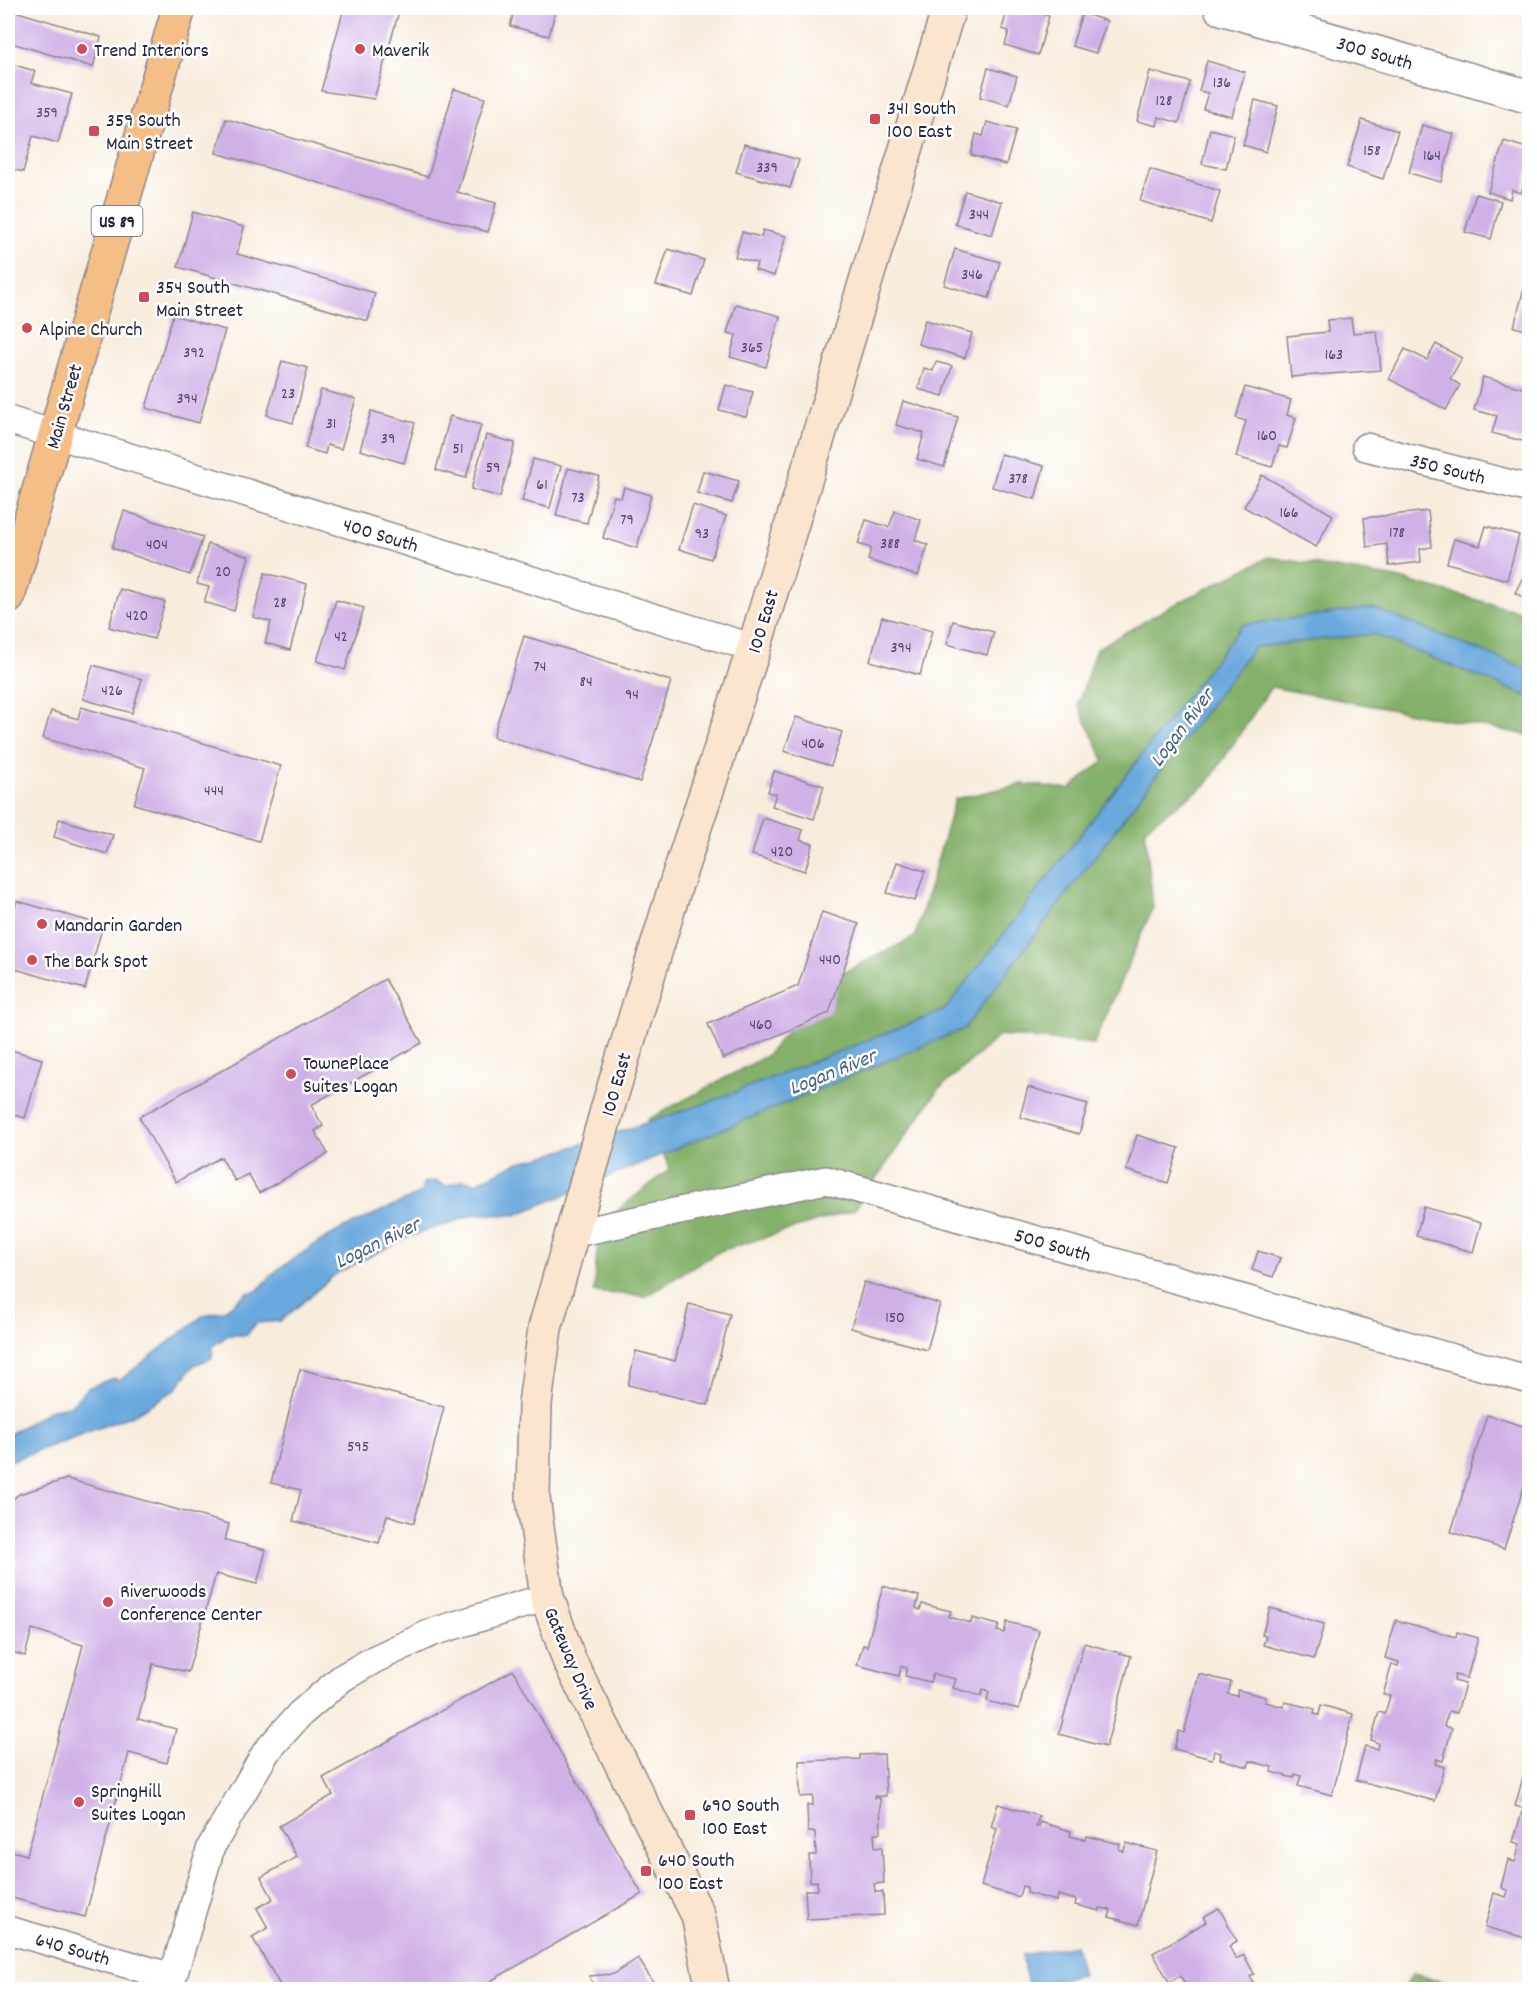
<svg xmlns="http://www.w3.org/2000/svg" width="1537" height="1997" font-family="Dekko,sans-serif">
  <rect width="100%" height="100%" fill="#fff"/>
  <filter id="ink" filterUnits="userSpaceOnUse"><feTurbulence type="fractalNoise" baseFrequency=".0167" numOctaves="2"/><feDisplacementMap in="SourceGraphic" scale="12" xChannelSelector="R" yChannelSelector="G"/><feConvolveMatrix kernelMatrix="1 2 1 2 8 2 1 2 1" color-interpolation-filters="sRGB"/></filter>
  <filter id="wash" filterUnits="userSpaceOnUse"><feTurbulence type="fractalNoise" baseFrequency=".008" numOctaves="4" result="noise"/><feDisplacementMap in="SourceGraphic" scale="24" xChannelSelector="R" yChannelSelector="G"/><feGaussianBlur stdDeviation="1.35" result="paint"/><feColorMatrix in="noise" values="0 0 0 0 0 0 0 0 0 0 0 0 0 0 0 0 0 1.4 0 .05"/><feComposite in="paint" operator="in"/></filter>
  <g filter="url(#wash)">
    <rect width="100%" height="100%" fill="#f8eddd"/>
    <!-- forest -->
    <g fill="#84b169" stroke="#536a52" stroke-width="1.5">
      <polygon points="1269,557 1396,578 1529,614 1529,735 1271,687 1207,784 1145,828 1153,907 1094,1044 1000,1035 938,1090 854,1210 720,1251 646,1296 594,1292 599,1225 670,1169 647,1120 766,1056 834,977 915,937 955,799 1023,784 1070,789 1104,760 1078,704 1096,649 1166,609"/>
      <polygon points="1413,1974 1473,1989 1403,1989"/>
    </g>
    <!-- water -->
    <g fill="#6ba9dd" stroke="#46668c" stroke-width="1.5">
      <polygon points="1373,608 1529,670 1529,697 1373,634 1254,647 964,1029 516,1215 476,1214 408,1237 337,1273 281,1321 256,1323 247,1335 228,1335 213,1346 212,1358 194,1365 175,1390 133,1415 8,1462 8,1435 52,1409 70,1406 88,1388 113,1378 120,1380 204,1315 223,1311 247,1293 257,1291 277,1270 319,1242 340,1230 421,1193 423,1183 436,1181 446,1186 464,1180 476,1183 519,1162 542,1157 704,1104 945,1010 1242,625"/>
      <polygon points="1075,1945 1082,1975 1028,1986 1022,1955"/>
    </g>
    <g id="blocks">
      <!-- building -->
      <g fill="#d0b1e7">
        <polygon points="344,8 400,8 374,99 321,91"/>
        <polygon points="515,8 556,8 549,36 510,26"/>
        <polygon points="1008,8 1019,8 1049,16 1038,55 1005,45 1009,31 1002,29"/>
        <polygon points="8,9 101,37 93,67 8,42"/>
        <polygon points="1082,13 1107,21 1096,53 1072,46"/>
        <polygon points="1207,61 1245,72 1232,116 1203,109 1208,93 1199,91"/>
        <polygon points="8,63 35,71 31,83 72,94 58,143 33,136 23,172 8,168"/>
        <polygon points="988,68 1017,76 1009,105 980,97"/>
        <polygon points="1150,71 1190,82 1179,123 1159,117 1157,126 1137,121"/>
        <polygon points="454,89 485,98 457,192 496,203 488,232 216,153 226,119 428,177"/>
        <polygon points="1255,100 1278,106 1266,152 1243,145"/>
        <polygon points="1362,120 1398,131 1383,179 1347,167"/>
        <polygon points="987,122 1016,130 1006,165 971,155 976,134 983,136"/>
        <polygon points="1422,125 1454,134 1441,182 1409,173"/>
        <polygon points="1210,129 1234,135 1226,169 1202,164"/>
        <polygon points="1504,141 1530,149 1530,167 1521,193 1512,190 1510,199 1488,192"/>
        <polygon points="744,144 799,160 790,188 736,172"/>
        <polygon points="1150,169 1220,191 1211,223 1140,201"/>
        <polygon points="965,191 1002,202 992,235 955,224"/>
        <polygon points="1476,194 1501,201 1491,239 1465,232"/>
        <polygon points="193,212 244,227 237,254 375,293 368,321 178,267"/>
        <polygon points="763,230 786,236 774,276 755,270 757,263 735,257 742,232 761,237"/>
        <polygon points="668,249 704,260 693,296 656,285"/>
        <polygon points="955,249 1000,262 989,298 944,285"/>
        <polygon points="1523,292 1530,294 1530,331 1514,327"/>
        <polygon points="736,304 780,316 766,367 730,357 736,335 727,333"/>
        <polygon points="173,315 225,330 199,423 146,408"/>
        <polygon points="1351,318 1353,333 1377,331 1381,370 1291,377 1287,336 1328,332 1327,320"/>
        <polygon points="925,320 972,333 965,358 918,344"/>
        <polygon points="1436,344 1462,358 1450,379 1460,385 1446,410 1389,379 1405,349 1427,360"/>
        <polygon points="282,361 308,368 293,423 267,415"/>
        <polygon points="936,362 952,366 943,396 918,389 924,368 933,371"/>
        <polygon points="1483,377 1530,390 1530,443 1492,433 1497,416 1474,410"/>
        <polygon points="726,385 753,392 746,417 719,410"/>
        <polygon points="1245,387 1291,400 1287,415 1296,418 1287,448 1279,446 1272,467 1236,457 1246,421 1236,418"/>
        <polygon points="321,390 356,399 341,449 327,445 325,454 305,448"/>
        <polygon points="903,401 958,417 944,467 917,459 924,433 896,425"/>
        <polygon points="371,411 415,423 404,463 360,450"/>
        <polygon points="450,416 481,425 466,478 436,470"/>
        <polygon points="486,435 515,443 500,497 471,489"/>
        <polygon points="1001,454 1044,466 1035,499 992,487"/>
        <polygon points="533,459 561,466 550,508 522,501"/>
        <polygon points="568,468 599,476 587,523 556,516"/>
        <polygon points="703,471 739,481 732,503 697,493"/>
        <polygon points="1262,475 1333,515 1316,547 1244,507"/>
        <polygon points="624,487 651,495 637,548 603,538 614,496 621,498"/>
        <polygon points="693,505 726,516 711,559 679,549"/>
        <polygon points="124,511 203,537 190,575 112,548"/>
        <polygon points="895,511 921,520 915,540 928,545 918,576 868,560 871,548 858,544 866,520 889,527"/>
        <polygon points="1428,511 1432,547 1420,549 1421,562 1389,566 1387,544 1367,547 1364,518"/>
        <polygon points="1486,526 1519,535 1507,580 1447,563 1454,539 1480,546"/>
        <polygon points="208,544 249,556 234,611 204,602 209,587 197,584"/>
        <polygon points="1530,563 1530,601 1515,593"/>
        <polygon points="265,573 307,584 290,650 265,643 271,622 253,617"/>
        <polygon points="120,589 165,602 154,639 109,627"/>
        <polygon points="336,600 364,608 345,670 317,661"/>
        <polygon points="882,617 932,631 920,675 870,661"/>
        <polygon points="953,621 994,632 987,655 947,644"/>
        <polygon points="524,636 671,681 640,782 493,737"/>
        <polygon points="93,665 142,679 132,713 83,699"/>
        <polygon points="81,707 281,766 259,841 134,804 145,768 43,738 51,711 78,719"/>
        <polygon points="796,717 842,732 831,766 784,751"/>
        <polygon points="774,771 824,786 814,819 772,806 776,794 768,792"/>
        <polygon points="763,818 803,830 800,840 813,844 805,871 752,855"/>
        <polygon points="59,819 113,835 107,854 54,837"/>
        <polygon points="897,862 925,871 915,901 887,893"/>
        <polygon points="17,901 103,925 85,989 8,967 8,935"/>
        <polygon points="822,912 859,924 829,1013 723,1059 708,1024 798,986"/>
        <polygon points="385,979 422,1043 311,1105 323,1126 315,1131 328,1154 259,1193 248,1174 235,1181 221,1157 176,1182 139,1117"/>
        <polygon points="8,1049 42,1059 25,1118 8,1113"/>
        <polygon points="1028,1087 1088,1104 1079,1134 1020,1117"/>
        <polygon points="1137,1135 1179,1148 1168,1183 1126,1170"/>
        <polygon points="1424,1207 1481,1223 1473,1252 1416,1236"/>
        <polygon points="1258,1251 1280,1258 1273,1277 1252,1270"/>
        <polygon points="864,1282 940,1304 927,1350 851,1328"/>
        <polygon points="689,1304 730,1314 708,1405 628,1385 636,1351 675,1361"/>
        <polygon points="300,1369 444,1407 414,1523 387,1515 379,1543 293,1521 301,1490 271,1483"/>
        <polygon points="1487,1415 1530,1428 1530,1467 1504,1549 1451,1532"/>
        <polygon points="67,1479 229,1524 225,1540 266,1550 257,1584 216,1574 188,1672 153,1664 138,1719 176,1729 167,1763 129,1753 85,1917 8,1897 8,1850 27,1855 83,1645 32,1629 25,1656 8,1651 8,1503 19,1494"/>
        <polygon points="883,1586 919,1596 916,1608 920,1610 922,1604 951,1611 949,1617 971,1623 972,1618 999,1625 997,1631 1004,1633 1007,1622 1039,1630 1019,1709 987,1701 989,1692 983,1690 981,1696 953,1688 956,1679 933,1674 930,1682 905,1676 907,1668 901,1666 899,1676 857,1665 863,1645 867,1646"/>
        <polygon points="1270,1608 1324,1624 1314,1659 1263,1645 1266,1636 1262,1635"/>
        <polygon points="1396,1620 1456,1637 1457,1632 1478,1638 1467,1678 1455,1675 1454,1681 1465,1684 1457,1713 1449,1711 1444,1726 1452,1728 1443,1761 1437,1759 1435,1764 1444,1767 1435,1801 1356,1780 1365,1746 1377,1749 1378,1743 1371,1740 1379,1712 1385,1714 1390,1696 1383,1695 1392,1664 1398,1666 1399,1662 1385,1658"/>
        <polygon points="1084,1643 1131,1656 1106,1747 1059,1734"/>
        <polygon points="513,1670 642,1894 475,1990 283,1990 252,1937 268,1928 257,1908 273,1899 261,1877 297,1857 279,1826 333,1795 323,1778"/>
        <polygon points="1199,1674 1231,1682 1228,1694 1237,1696 1238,1690 1266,1697 1265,1702 1284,1707 1285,1702 1315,1709 1314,1714 1319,1715 1321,1705 1353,1714 1332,1795 1298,1786 1301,1776 1295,1774 1294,1778 1271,1772 1272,1767 1250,1761 1248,1767 1220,1759 1221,1753 1214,1751 1212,1759 1174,1749 1179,1731 1184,1733"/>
        <polygon points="884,1754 886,1796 874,1796 874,1798 880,1798 881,1833 874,1833 875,1848 882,1847 884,1883 874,1884 875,1892 883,1892 884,1915 807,1919 805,1890 818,1890 817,1881 810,1882 809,1855 816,1855 815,1832 808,1832 807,1805 813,1805 813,1796 800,1797 799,1761 860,1759 860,1755"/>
        <polygon points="1526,1767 1530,1768 1530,1810 1515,1806"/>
        <polygon points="998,1804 1039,1816 1036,1827 1039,1827 1040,1822 1071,1831 1070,1836 1086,1840 1087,1836 1120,1844 1119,1850 1124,1851 1126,1843 1157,1851 1138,1925 1109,1917 1111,1910 1100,1908 1100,1911 1075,1905 1076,1900 1058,1895 1056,1901 1027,1893 1027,1887 1022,1886 1019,1897 981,1886 997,1829 991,1827"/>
        <polygon points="1522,1812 1530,1814 1530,1939 1485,1927 1494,1893 1506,1897 1508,1891 1501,1887 1508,1860 1515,1862 1520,1844 1513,1842"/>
        <polygon points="1219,1908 1237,1941 1229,1946 1236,1959 1244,1955 1254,1974 1250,1976 1257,1990 1180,1990 1178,1987 1185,1983 1180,1976 1169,1982 1153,1953 1206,1922 1203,1917"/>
        <polygon points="638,1958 658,1990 596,1990 589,1976 614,1974"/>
      </g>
    </g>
  </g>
  <g filter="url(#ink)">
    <use href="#blocks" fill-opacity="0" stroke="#8d888c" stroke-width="1.5"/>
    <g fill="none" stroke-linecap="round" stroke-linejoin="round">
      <defs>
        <g id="minor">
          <polyline points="8,420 754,648"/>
          <polyline points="1366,447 1530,489"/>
          <polyline points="571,1234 826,1180 1530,1380"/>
          <polyline points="8,1930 172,1977"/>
          <polyline points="169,1990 211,1847 266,1752 300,1714 342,1678 375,1659 433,1632 547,1597"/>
        </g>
        <polyline id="tertiary" points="1221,8 1530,97"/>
        <polyline id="secondary" points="713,1990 698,1915 569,1660 547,1597 533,1498 535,1404 545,1328 610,1100 677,881 754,648 949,8"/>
        <polyline id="trunk" points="8,597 179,8"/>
      </defs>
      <!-- minor casing -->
      <use href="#minor" stroke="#8d888c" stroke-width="30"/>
      <!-- tertiary casing -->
      <use href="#tertiary" stroke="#8d888c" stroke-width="36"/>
      <!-- secondary casing -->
      <use href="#secondary" stroke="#8d888c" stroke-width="36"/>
      <!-- trunk casing -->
      <use href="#trunk" stroke="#8d888c" stroke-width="36"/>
      <!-- minor -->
      <use href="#minor" stroke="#fff" stroke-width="27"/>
      <!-- tertiary -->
      <use href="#tertiary" stroke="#fff" stroke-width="33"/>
      <!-- secondary -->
      <use href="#secondary" stroke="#fbe5cf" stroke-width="33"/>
      <!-- trunk -->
      <use href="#trunk" stroke="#f6be87" stroke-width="33"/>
    </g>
  </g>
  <!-- markers -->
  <g fill="#d1495b" stroke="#fff" stroke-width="2">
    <circle cx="82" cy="49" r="6"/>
    <circle cx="360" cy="49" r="6"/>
    <rect x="869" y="113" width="12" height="12" rx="3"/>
    <rect x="88" y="125" width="12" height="12" rx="3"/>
    <rect x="138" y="291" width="12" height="12" rx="3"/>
    <circle cx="27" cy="328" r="6"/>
    <circle cx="42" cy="924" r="6"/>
    <circle cx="32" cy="960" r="6"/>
    <circle cx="291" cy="1074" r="6"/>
    <circle cx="108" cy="1602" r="6"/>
    <circle cx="79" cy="1802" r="6"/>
    <rect x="684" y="1809" width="12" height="12" rx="3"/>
    <rect x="640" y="1865" width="12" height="12" rx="3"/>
  </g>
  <g text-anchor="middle" stroke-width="5" stroke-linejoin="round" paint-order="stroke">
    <!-- number labels -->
    <g font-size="16" fill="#4e4666">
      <text x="1222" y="87">136</text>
      <text x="1164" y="105">128</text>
      <text x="47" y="117">359</text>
      <text x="1372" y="155">158</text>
      <text x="1432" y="160">164</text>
      <text x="767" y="172">339</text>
      <text x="979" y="219">344</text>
      <text x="972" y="279">346</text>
      <text x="752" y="352">365</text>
      <text x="194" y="357">392</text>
      <text x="1334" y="359">163</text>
      <text x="288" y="398">23</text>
      <text x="187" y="403">394</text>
      <text x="331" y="428">31</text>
      <text x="1267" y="440">160</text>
      <text x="388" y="443">39</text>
      <text x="458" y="453">51</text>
      <text x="493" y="472">59</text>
      <text x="1018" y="483">378</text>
      <text x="542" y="489">61</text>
      <text x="578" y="502">73</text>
      <text x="1289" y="517">166</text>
      <text x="627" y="524">79</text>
      <text x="1397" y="537">178</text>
      <text x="702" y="538">93</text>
      <text x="890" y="548">388</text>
      <text x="157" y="549">404</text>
      <text x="223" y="576">20</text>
      <text x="280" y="607">28</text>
      <text x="137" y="620">420</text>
      <text x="341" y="641">42</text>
      <text x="901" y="652">394</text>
      <text x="540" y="671">74</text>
      <text x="586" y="686">84</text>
      <text x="112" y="695">426</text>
      <text x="632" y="699">94</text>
      <text x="813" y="748">406</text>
      <text x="214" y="795">444</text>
      <text x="782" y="856">420</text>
      <text x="830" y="964">440</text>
      <text x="761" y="1029">460</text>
      <text x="895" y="1322">150</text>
      <text x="358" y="1451">595</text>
    </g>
    <!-- shield labels -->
    <rect fill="#fff" stroke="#646476" stroke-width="1.5" x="91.5" y="206" width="51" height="30" rx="4.5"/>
    <g font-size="18" font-weight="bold" fill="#22223b">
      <text x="117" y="227">US 89</text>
    </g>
    <!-- poi labels -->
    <g font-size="20" fill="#22223b" stroke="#fff" text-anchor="start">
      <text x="94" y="56">Trend Interiors</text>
      <text x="372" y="56">Maverik</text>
      <text x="887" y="114">341 South<tspan x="887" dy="23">100 East</tspan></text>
      <text x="106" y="126">359 South<tspan x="106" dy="23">Main Street</tspan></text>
      <text x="156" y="293">354 South<tspan x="156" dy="23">Main Street</tspan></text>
      <text x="39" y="335">Alpine Church</text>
      <text x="54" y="931">Mandarin Garden</text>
      <text x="44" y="967">The Bark Spot</text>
      <text x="303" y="1069">TownePlace<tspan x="303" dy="23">Suites Logan</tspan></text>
      <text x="120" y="1597">Riverwoods<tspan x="120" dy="23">Conference Center</tspan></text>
      <text x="91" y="1797">SpringHill<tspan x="91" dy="23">Suites Logan</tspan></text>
      <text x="702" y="1811">690 South<tspan x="702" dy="23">100 East</tspan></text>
      <text x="658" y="1866">640 South<tspan x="658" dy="23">100 East</tspan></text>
    </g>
    <!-- street labels -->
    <g font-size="20" fill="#22223b" stroke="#fff">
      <text transform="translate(1375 52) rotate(16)" y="7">300 South</text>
      <text transform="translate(63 406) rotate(-74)" y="7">Main Street</text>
      <text transform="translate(1448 468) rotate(14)" y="7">350 South</text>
      <text transform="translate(381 534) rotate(17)" y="7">400 South</text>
      <text transform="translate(762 621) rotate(-73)" y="7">100 East</text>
      <text transform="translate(615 1084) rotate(-74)" y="7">100 East</text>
      <text transform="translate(1053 1244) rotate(16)" y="7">500 South</text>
      <text transform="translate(572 1658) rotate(67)" y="7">Gateway Drive</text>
      <text transform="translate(73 1948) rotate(16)" y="7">640 South</text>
    </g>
    <!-- water labels -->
    <g font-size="21" font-style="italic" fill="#435f84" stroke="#fff">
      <text transform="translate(1181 727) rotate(-53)" y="7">Logan River</text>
      <text transform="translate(832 1071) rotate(-22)" y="7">Logan River</text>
      <text transform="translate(377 1242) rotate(-26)" y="7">Logan River</text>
    </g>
  </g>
  <!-- margin -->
  <rect width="1537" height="1997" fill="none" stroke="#fff" stroke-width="30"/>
</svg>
